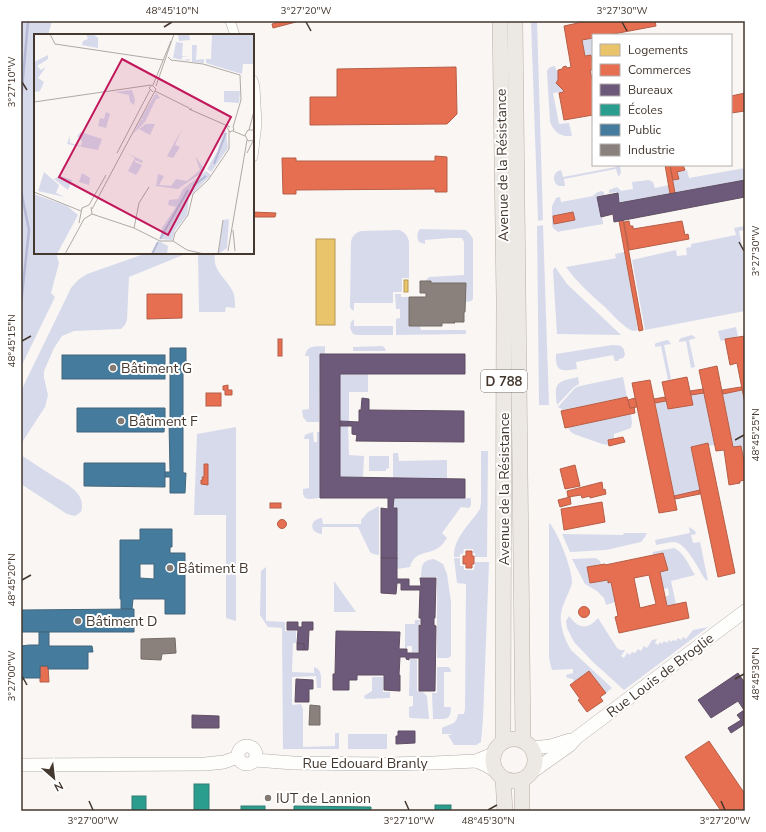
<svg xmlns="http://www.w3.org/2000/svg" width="766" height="832" font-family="'Nunito Sans',sans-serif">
  <rect width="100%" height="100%" fill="#f9f6f4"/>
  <!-- green -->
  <g fill="#d7daeb">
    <polygon points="21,21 52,21 48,35 35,35 35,253 56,253 59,263 51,293 55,297 21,367"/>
    <polygon points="531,21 537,21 543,220 538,221"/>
    <polygon points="593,38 593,65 591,55 585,56 582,40"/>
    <path d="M555 66 556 70 558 71V80L556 83 564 91 563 92 553 93 559 124 569 123 572 136C560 137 555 133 550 122L547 72C548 67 551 67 555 66Z"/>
    <path d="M616 165H620L621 172 620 175 618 176 616 169 564 179 565 186H559C552 182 552 172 561 170L563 177 616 167Z"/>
    <polygon points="745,168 745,180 675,193 673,180 678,179 677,172 687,170 689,178"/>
    <polygon points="649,180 653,182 655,188 669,185 670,194 619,203 617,192 609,193 609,190 617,187 621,191 633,189 632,182"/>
    <polygon points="601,191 604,192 604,196 597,197 601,216 602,216 603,224 562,231 558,232 553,228 552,225 552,206 556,198 560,197 561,202 593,196 596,193"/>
    <polygon points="543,225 549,405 539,405 537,226"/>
    <polygon points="745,226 745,230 739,231 745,260 745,311 645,330 632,260 676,250 677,256 687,255 686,248 691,247 691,244 736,235 734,228"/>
    <path d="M420 229 466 230 470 234 473 239V299L471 301 465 302 431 283V281H425L429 277 464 275V242L462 238H449L425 240V244L419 242C417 237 416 234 420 229Z"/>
    <path d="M400 230C405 233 408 236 409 242V278H402V292H393V303H354V311L351 309 350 307 351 242C352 236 355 233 361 231Z"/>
    <path d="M625 252 638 330 633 331C622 326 614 316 605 307 591 295 577 282 566 267L612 259 616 258 615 254Z"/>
    <polygon points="147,253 188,253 129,277 127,320 125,325 121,329 74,331 62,336 54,348 44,371 44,378 48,395 45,407 21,444 21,391 71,288 78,280 87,274"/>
    <path d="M198 253H215C212 272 226 277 233 292 235 297 235 302 235 308L226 307 225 312H199Z"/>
    <polygon points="555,267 567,284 621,335 557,334 553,270"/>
    <polygon points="395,294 401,294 401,297 409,297 409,325 420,326 421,330 466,330 466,334 396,335 396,319 400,318 400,309 396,309"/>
    <polygon points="354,319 354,326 393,326 393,335 357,335 353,334 350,328 351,322"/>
    <polygon points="736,327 738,337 725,339 725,340 721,341 720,339 718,331"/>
    <polygon points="692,335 696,338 689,340 695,367 691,368 686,341 679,342 679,340 681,338"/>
    <polygon points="667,340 669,341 671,344 664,345 671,379 668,380 661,346 655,347 655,344 656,343"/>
    <path d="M612 345C620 345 624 345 625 355L623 358 619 359 618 361H615L613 355 576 362 577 369C562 371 555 373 556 354Z"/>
    <path d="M325 346V354H320L319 422H307L303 417 302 410 309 409V356H305C307 344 316 347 325 346Z"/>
    <polygon points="382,346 384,347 386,351 353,351 353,347"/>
    <polygon points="340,374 368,374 368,392 349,392 349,421 340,421"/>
    <path d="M578 377 579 384 574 387 557 405C554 382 556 382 578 377Z"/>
    <polygon points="623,377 627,397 563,410 558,407 575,388 580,386"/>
    <polygon points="742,390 745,404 745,450 742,451 741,446 733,447 723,394"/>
    <polygon points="704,393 715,445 708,446 708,443 691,447 700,490 674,496 655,403 666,401 669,409 693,405 691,395"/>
    <polygon points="631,414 632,423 631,428 614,434 614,439 608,440 609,445 602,444 574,434 570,431 568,427"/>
    <polygon points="340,426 348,426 349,455 364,456 363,477 340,477"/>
    <polygon points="236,427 236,621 226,618 226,515 194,515 197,434"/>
    <polygon points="313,432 314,442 317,442 317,432 320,432 320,498 309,499 305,498 303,494 303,489 309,488 309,439 304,439 305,435 307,434"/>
    <path d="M481 451H488L487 557H475V553H473V549H464L463 554H460V557H454C453 538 471 523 480 509L481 503Z"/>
    <polygon points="393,453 398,453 399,461 447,460 447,479 393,478"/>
    <path d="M21 455C31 461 40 468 50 474 59 480 71 485 78 494 82 499 83 506 81 512L75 516 67 514 21 484Z"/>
    <polygon points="369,456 389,456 389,468 386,469 386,471 369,471"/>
    <path d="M394 498H471V505L469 508 461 507 442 533 447 538C444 542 442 546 438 548 427 555 414 551 410 567L397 569V509L393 508Z"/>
    <path d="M379 506V555L373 554 370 552 358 527H322V534C309 533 309 519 322 518L323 524H361V520L368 512Z"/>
    <path d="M549 523C558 531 573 572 572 583 570 591 564 601 562 609 558 622 564 639 571 650L612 688 606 693 589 671 574 682 573 679 567 678 566 675 573 673V669L552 670 550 663 549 657Z"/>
    <path d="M689 527 695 531 696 534 691 535 693 543 700 542 708 581 705 579C699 570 687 544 675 542 669 542 662 544 656 545L655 540 690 533Z"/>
    <polygon points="624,533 647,533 645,537 641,542 606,550 570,552 562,534 623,535"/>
    <path d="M674 548C684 552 689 566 695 575L671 581 676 604 667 606 665 597 669 595 668 588 664 589 660 572 667 570 663 554 652 556 653 552Z"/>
    <path d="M454 558H460V566H464V570H474L475 562H489L483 719 481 742 476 745H454L448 735H451V734H442V728C450 723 456 726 458 714H464L465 709 466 584 457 583Z"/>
    <polygon points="596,558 600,561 601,564 587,567 590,583 608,580 608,583 611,582 615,602 606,605 604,598 597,591 585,584 572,559"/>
    <path d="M433 559 436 560 443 564 447 574 451 602V656L448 658H437V577H421C422 566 421 561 433 559Z"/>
    <path d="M266 567V621L285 622V631H296V643H293L292 672 314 673V667C323 669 321 680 321 688H317L316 676 292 677V705L301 704 303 709V747L335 746V733H339V749H283L282 628 268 627 260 615 261 571Z"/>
    <polygon points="334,581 356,612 334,612"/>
    <path d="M569 616C578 628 587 631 598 618L617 648 620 650H625L621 656 624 658 627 653 630 655 632 652 635 653 638 649 641 651 644 646 647 648 652 640 657 639 655 643 658 645 660 642 662 644 664 641 667 643 669 640 671 642 673 640 676 641 678 638 681 640 683 637 686 639 693 630 708 627 624 690 593 662 574 642 567 628 566 621Z"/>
    <polygon points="415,620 420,620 419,625 418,625 418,652 412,652 412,646 407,646 407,648 405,648 405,624 415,624"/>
    <polygon points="410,659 417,659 417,691 423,692 427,696 429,719 410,718 409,716 409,707 413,706 413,696 409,696"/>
    <path d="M437 667H448L450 668 451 672H444V707H451C451 721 445 719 433 719L432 693H437Z"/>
    <polygon points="372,677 383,677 383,692 390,692 390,698 365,699 364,696 372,691"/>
    <rect x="348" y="734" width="39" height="15"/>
  </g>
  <!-- homes -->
  <g fill="#e9c46a" stroke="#b79a58">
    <rect x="316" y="239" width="19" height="86"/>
    <rect x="404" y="280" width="4" height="12"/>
  </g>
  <!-- shops -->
  <g fill="#e76f51" stroke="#b65e46" fill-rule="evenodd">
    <polygon points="282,21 296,21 296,22 273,28 272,24"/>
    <polygon points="583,21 655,21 656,26 608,35 593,35 593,38 582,40 585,56 591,55 593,65 593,70 590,70 593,83 593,115 564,120 559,93 563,92 564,91 556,83 558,80 558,70 562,69 563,67 566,66 567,68 571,67 564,26 578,23 578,22"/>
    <polygon points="456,67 457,114 447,124 310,125 310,97 337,97 337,69"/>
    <polygon points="745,93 745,111 731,113 731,96"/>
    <polygon points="435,156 447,157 447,192 435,192 435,189 296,190 296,194 283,194 282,158 296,158 296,161 435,161"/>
    <polygon points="665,165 670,165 675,193 670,194"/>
    <polygon points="670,165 683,165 685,170 677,172 679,179 673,180"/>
    <polygon points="253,212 276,213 275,217 253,217"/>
    <polygon points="573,212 575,220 554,224 553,216"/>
    <polygon points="623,220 643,330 639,331 619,221"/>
    <polygon points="629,221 630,226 633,226 633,229 682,221 685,235 688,234 689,239 629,250 624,222"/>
    <polygon points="147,294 182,294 182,318 147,319"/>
    <polygon points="745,336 745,404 737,363 730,365 725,339"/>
    <rect x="278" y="339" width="4" height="17"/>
    <polygon points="717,366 733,447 741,446 745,466 745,480 740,481 740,483 729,485 724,450 716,451 699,370"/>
    <polygon points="687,377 693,405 668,409 662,382"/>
    <polygon points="650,380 677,510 659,513 632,383"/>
    <polygon points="228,385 228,390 232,390 232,395 225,395 225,390 223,390 223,386"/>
    <polygon points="741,387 742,390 723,394 722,390"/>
    <polygon points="703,389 704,393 691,395 690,391"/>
    <rect x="206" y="393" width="15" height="13"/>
    <polygon points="627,397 630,408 634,407 635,413 565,428 561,411"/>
    <polygon points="665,397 666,401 655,403 654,399"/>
    <polygon points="635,398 637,407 630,408 628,400"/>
    <polygon points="623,437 625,442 609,446 608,440"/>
    <polygon points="708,443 735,573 718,577 691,447"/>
    <polygon points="204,464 208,464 208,485 201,484 201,480 203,480 202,477 204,477"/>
    <polygon points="575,465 580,486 565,489 560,469"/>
    <polygon points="602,482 603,490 605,489 606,494 590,498 590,496 582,498 581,495 568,497 567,491"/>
    <polygon points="700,490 700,494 675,499 674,496"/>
    <polygon points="570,497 571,504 560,507 558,500"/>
    <polygon points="602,502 605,522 564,530 561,509"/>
    <rect x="270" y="503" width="11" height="5"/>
    <circle cx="282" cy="524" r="4.5"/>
    <polygon points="466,551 472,551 472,556 474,556 474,564 472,564 472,568 466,568 466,564 463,564 463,556 466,556"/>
    <path d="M663 553 668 570 660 572 667 606 686 602 689 618 619 633 615 617 618 616 611 582 608 583V580L590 583 587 567 605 564V565ZM649 575 656 604 640 608 634 578Z"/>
    <circle cx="584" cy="612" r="5.5"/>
    <polygon points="40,666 48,666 49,682 40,682"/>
    <polygon points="589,671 606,693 600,697 603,701 587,712 578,700 580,699 570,685"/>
    <polygon points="709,741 745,794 745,811 721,811 685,757"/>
  </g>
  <!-- offices -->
  <g fill="#6d597a" stroke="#604f63">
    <polygon points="745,180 745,197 614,222 613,214 601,217 597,197 618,193 619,203"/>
    <polygon points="320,354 465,354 465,374 340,374 340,477 465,479 465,498 394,498 393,508 397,508 397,559 381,558 381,508 388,509 388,498 320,498"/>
    <polygon points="362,398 369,399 369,410 464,411 464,442 356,441 357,435 352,434 352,426 340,426 340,421 359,422 359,410 361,410"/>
    <polygon points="381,558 397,558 397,579 409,579 409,586 421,586 420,578 436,578 435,618 434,618 434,625 436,626 435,691 419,691 419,658 409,658 409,660 406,659 406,657 400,657 399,675 400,675 400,691 384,690 384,675 357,675 357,680 349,680 349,690 333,690 333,674 335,674 336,631 400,632 399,649 407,649 407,653 419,653 419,625 421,626 421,618 419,618 420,590 401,590 401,583 397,583 396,594 381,593"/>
    <polygon points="287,622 298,622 298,627 302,627 302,622 313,622 313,630 309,630 308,650 304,650 304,644 297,643 298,630 287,630"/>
    <polygon points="297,643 304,644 304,650 297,650"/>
    <polygon points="738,673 745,683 745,724 731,733 728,728 741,720 737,715 744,710 738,701 711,718 698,700"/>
    <polygon points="296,679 313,680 313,689 309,689 309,702 295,702"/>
    <polygon points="192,715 219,716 219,728 192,728"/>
    <polygon points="398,731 415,731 415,743 396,744 396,736 398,736"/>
  </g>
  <!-- schools -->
  <g fill="#2a9d8f" stroke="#327e72">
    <rect x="194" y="784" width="15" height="27"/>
    <rect x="132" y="796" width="14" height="15"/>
    <rect x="435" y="805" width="16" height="6"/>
    <rect x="241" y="806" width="24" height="5"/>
    <polygon points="294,806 371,807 371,811 294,811"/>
  </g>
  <!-- public -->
  <g fill="#457b9d" stroke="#44677c" fill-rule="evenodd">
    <polygon points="170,348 186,348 186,369 183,369 183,473 186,473 185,493 170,493 170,477 165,477 165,472 170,472 169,422 165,422 165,420 170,420 170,369 165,369 165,366 170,367"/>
    <rect x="62" y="355" width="103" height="24"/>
    <polygon points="77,408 165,408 165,420 164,432 77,432"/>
    <polygon points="84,463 165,463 165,487 84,486"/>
    <path d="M140 529H172V547H170V553H185V614H165V599H133L132 609H121V599H120V540H140ZM140 564H154V579L140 578Z"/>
    <polygon points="134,609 134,632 21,632 21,610"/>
    <polygon points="39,632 49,632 49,646 92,646 93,652 88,652 88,669 48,669 48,666 40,666 40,678 24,678 23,680 21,679 21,646 29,645 39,645"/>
  </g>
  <!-- industry -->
  <g fill="#8a817c" stroke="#756b65">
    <polygon points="420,281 431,281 431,283 466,283 465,312 464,312 464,322 454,322 455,323 442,323 442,326 409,326 409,297 426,297 426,293 420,293"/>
    <polygon points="175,638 176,653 162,654 161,660 141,659 141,639"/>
    <polygon points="310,705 320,706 320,725 309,725"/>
  </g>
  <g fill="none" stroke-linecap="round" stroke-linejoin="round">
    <!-- stream -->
    <g stroke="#b6bad6" stroke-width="2.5">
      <polyline points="21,101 28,21"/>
      <polyline points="21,191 29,230 21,304"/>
    </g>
    <defs>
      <g id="street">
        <polyline points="230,21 235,35"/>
        <polyline points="253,80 255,87 257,124 253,157"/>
      </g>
      <g id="secondary">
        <circle cx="247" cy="755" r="9"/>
        <polyline points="532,748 551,746 570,740"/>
        <polyline points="255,760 293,763 385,764 433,763 476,761 493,754"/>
        <polyline points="476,761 486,765 494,770"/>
        <polyline points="21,765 205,764 224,762 238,757"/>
        <polyline points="532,772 570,745 576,738 745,611"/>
      </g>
      <g id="primary">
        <polyline points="500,21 504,298 503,742"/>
        <polyline points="515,21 523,741"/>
        <circle cx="514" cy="760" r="21"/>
        <polyline points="503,779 505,811"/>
        <polyline points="522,780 522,811"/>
      </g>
    </defs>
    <!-- street casing -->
    <use href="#street" stroke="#b3ada8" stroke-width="10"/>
    <!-- secondary casing -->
    <use href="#secondary" stroke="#b3ada8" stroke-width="14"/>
    <!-- primary casing -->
    <use href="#primary" stroke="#b8aea5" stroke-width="16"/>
    <!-- street -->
    <use href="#street" stroke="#fefefd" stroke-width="9"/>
    <!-- secondary -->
    <use href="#secondary" stroke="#fefefd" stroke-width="13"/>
    <!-- primary -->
    <use href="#primary" stroke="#ece8e3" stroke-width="15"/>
  </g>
  <!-- ticks -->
  <path fill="none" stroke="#43372e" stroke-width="1.5" d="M306 22 311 31M622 22 627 31M164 27 172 22M22 82 27 90M739 242 744 251M22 341 31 336M735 440 744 435M22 580 31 575M22 676 27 685M735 679 744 674M89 801 93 810M405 801 409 810M721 801 725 810M488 810 497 805"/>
  <!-- markers -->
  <g fill="#837a73" stroke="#fff" stroke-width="1.5">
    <circle cx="113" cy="368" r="4"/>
    <circle cx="121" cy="421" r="4"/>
    <circle cx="170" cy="568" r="4"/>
    <circle cx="78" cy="621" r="4"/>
    <circle cx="268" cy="798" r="4"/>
  </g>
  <g text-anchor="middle" stroke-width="4" stroke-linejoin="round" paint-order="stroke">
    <!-- shield labels -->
    <rect fill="#fff" stroke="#7b736d" stroke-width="1" x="481" y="370" width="46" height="22" rx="3"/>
    <g font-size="13" font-weight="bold" fill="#43372e">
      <text x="504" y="386">D 788</text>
    </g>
    <!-- street labels -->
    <g font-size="14" fill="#43372e" stroke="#fff">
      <text transform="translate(502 165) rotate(-91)" y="5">Avenue de la Résistance</text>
      <text transform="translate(504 489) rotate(-90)" y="5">Avenue de la Résistance</text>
      <text transform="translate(660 675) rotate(-37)" y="5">Rue Louis de Broglie</text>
      <text x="365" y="768">Rue Edouard Branly</text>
    </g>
    <!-- poi labels -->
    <g font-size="14" fill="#43372e" stroke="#fff" text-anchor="start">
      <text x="121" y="373">Bâtiment G</text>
      <text x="129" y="426">Bâtiment F</text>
      <text x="178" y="573">Bâtiment B</text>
      <text x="86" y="626">Bâtiment D</text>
      <text x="276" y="803">IUT de Lannion</text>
    </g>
  </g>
  <!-- overview -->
  <g transform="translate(34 34)">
    <rect width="220" height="220" fill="#f9f6f4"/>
    <path d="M52 0H59L64 4V14L48 11 49 7 54 5ZM144 0H155L156 6 145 7ZM178 0 220 1V30H209L208 40 172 29V25H177ZM142 8 149 9 148 22H155L148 23V26L156 25 155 27 139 24ZM158 11H163L162 26 170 25V29L158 28ZM14 21V25L3 32 7 36 12 33 4 44 10 48 6 57 3 58 0 57V28ZM98 56 101 66 100 71 96 68 95 61 81 58ZM190 57H206L205 69 190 68ZM122 59 126 64 122 65 111 88 99 100 107 85 111 87 107 84ZM72 78 76 80 72 94 64 92 66 84 70 85ZM112 90H121L116 101 105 95ZM191 94 194 114 177 138 173 135 183 118ZM148 95 141 111 146 113 139 124 133 122ZM47 98 68 105 64 116 33 110 36 102V109L47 112 48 107 43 102ZM93 119 109 127 108 129 101 126V128L108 131 102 141 94 137 101 124ZM161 122 171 136 166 140 144 155 122 152 124 140 130 142 125 151 137 152 142 145 153 147 166 136ZM172 137 177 141 155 163 153 181 141 196 138 206 126 205 128 194 142 173 134 171 135 166 144 165 149 155ZM10 138 25 151 22 159 31 163 4 157ZM48 139 56 144 55 151 45 148ZM26 142 38 146 34 156 20 145ZM0 160 33 172 44 181 23 220H0ZM195 185 193 214 184 220 189 186ZM125 207 134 212 133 220H118Z" fill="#d7daeb"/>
    <path fill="none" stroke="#b6bad6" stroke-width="2" d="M180 130 192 99M159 152 172 142M126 205 154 156M118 220 124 208"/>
    <path fill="none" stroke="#b0aaa5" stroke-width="1" d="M16 0 21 10 129 26M134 23 137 26 169 30 206 41 207 66 199 93M119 51 137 7M122 52 140 0M121 57 155 74M0 68 117 51M158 75H155L196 93M192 92 196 98 200 96 199 93M215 96 220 77M220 96H214L211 101 214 107 220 106M199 97 211 102M83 119 116 56M213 119 219 107M0 158 47 177M55 171 72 141M58 175 122 55 118 51 115 54 119 58M58 180 100 194 126 207H139L153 216 170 220M45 189 48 174 55 171M100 194 105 169 115 153M199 196 201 217M139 207 141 199 154 181 159 160 174 146 195 115V97M194 217 213 106M31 220 50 185 58 180 57 173M184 220 189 186"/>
    <path fill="#c2185b" fill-opacity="0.15" stroke="#c2185b" stroke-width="2" d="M88 25 197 83 134 201 25 143Z"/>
    <rect width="220" height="220" fill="none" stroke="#43372e" stroke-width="2"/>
  </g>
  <!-- border -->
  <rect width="766" height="832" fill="none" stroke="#ffffff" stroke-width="44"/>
  <!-- legend -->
  <rect x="592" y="34" width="140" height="132" fill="#ffffff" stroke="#b4afab"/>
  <rect x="600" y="44" width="20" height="12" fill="#e9c46a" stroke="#b4afab"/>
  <text x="628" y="54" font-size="12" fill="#43372e">Logements</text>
  <rect x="600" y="64" width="20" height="12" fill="#e76f51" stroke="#b4afab"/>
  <text x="628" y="74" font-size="12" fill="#43372e">Commerces</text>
  <rect x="600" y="84" width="20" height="12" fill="#6d597a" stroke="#b4afab"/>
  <text x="628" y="94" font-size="12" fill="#43372e">Bureaux</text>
  <rect x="600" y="104" width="20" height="12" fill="#2a9d8f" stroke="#b4afab"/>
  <text x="628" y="114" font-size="12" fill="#43372e">Écoles</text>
  <rect x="600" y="124" width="20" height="12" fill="#457b9d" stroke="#b4afab"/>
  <text x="628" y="134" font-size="12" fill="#43372e">Public</text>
  <rect x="600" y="144" width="20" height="12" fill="#8a817c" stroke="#b4afab"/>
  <text x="628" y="154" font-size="12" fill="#43372e">Industrie</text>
  <!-- north arrow -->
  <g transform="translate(54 778) rotate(152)" stroke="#ffffff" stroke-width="3" paint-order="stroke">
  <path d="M0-3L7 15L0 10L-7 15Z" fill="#43372e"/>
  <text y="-6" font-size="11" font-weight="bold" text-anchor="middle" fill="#43372e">N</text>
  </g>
  <rect x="22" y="22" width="722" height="788" fill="none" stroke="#43372e" stroke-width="1.5"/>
  <g font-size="10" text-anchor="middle" fill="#43372e">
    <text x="172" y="14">48°45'10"N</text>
    <text x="306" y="14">3°27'20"W</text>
    <text x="622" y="14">3°27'30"W</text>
    <text transform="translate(11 82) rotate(-90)" y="4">3°27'10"W</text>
    <text transform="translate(755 251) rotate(-90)" y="4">3°27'30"W</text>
    <text transform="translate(11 341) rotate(-90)" y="4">48°45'15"N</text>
    <text transform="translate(755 435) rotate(-90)" y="4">48°45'25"N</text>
    <text transform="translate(11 580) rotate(-90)" y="4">48°45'20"N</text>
    <text transform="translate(755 674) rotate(-90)" y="4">48°45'30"N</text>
    <text transform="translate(11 676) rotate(-90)" y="4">3°27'00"W</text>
    <text x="93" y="824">3°27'00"W</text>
    <text x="409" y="824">3°27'10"W</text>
    <text x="488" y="824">48°45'30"N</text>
    <text x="725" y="824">3°27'20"W</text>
  </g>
</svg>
